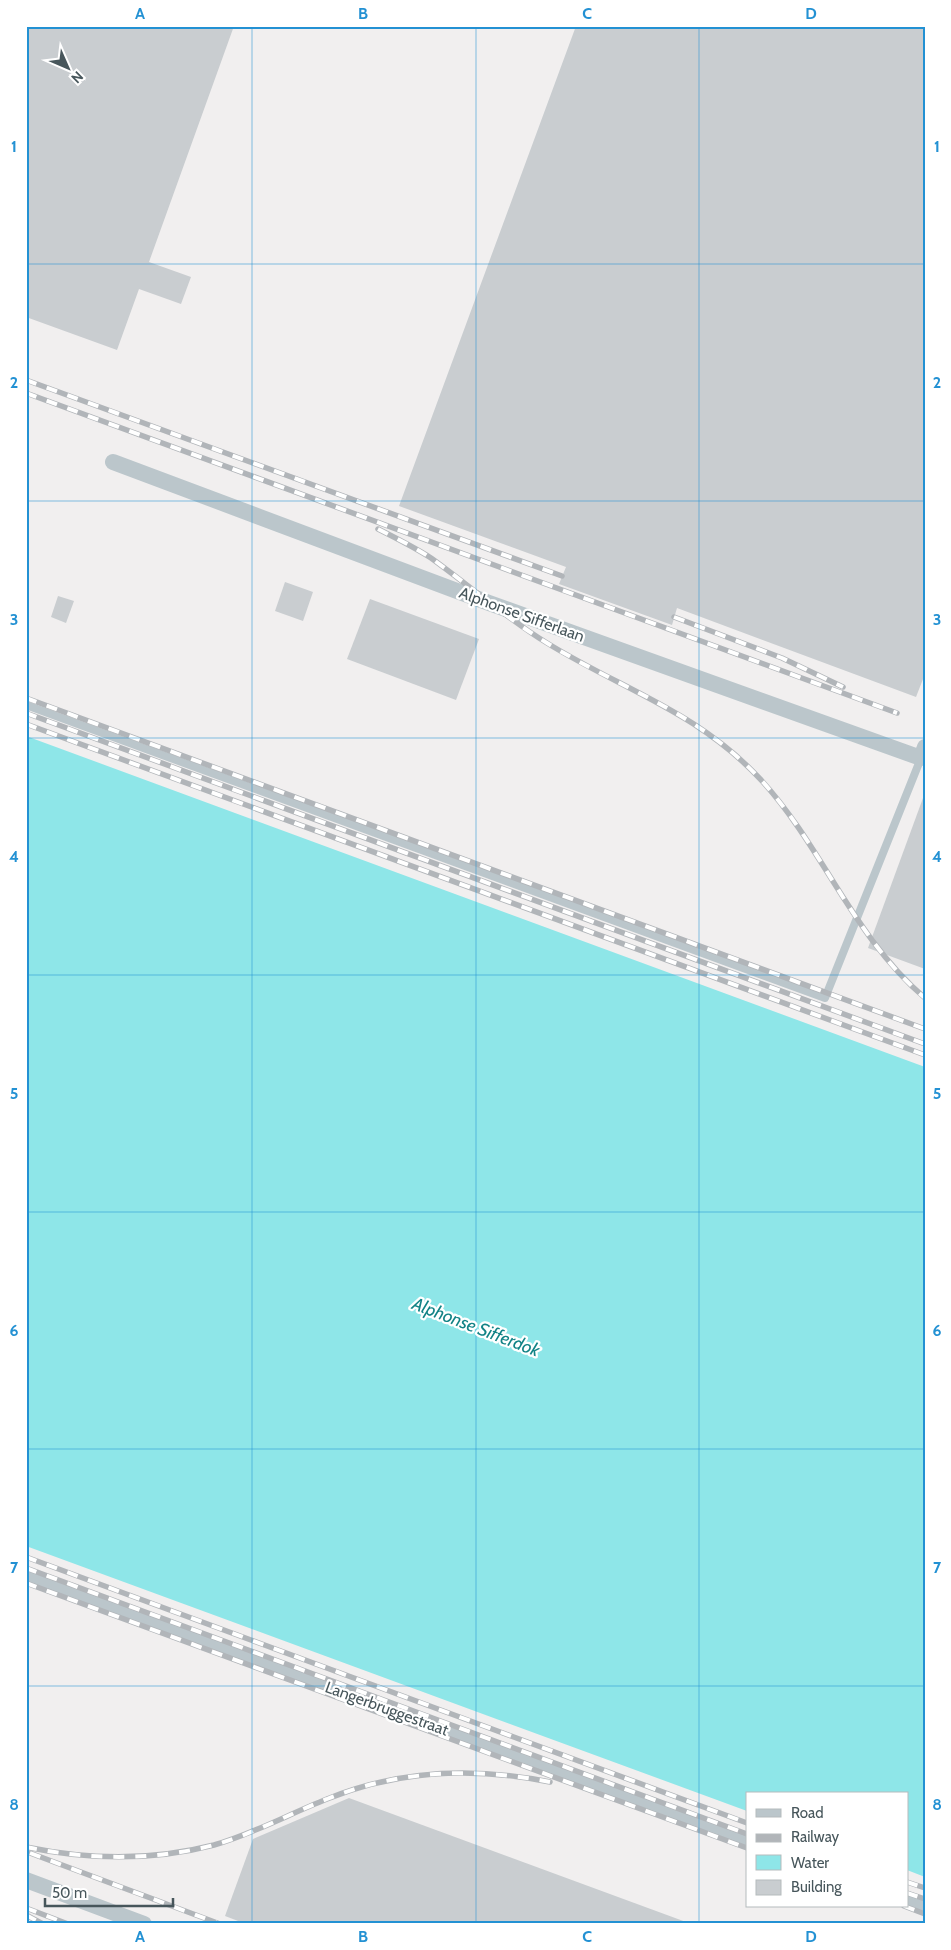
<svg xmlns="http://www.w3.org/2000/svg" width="951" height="1950" font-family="Cabin,sans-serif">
  <rect width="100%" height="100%" fill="#f1efef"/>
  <!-- water -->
  <polygon fill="#8ee6e8" points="26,736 925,1067 925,1877 907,1870 907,1794 747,1794 747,1811 26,1546"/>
  <!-- building -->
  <g fill="#c9cdd0">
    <polygon points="26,26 234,26 149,262 191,277 181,304 139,289 117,350 26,317"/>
    <polygon points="576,26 925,26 925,674 916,697 677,608 672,625 559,584 566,567 399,506"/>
    <polygon points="285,582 313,592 303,621 275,611"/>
    <polygon points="58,596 74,601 66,623 51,617"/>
    <polygon points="370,599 479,639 456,700 347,659"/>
    <polygon points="923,798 925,798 925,969 868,948"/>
    <polygon points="349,1798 686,1922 686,1924 246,1924 225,1916 253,1839"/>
  </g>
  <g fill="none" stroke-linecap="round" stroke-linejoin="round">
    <!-- service -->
    <polyline stroke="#bbc6cb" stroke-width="8" points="26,705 825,998 921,758"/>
    <!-- minor -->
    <g stroke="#bbc6cb" stroke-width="16">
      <polyline points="113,462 489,603 921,758 925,747"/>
      <polyline points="26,1575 747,1841"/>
      <polyline points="26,1880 144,1924"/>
      <polyline points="907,1899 925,1906"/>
    </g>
    <defs>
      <g id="rail">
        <polyline points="26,380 562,576"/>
        <polyline points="26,393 897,713"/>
        <path d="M378 529C396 538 414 547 431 558 470 586 506 618 547 643 623 690 699 712 762 781 823 848 854 938 925 998"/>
        <polyline points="674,617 782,658 843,687"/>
        <polyline points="26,698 925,1029"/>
        <polyline points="26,713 925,1044"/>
        <polyline points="26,724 925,1055"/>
        <polyline points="26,1557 747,1823"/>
        <polyline points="26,1568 747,1834"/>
        <polyline points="26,1583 747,1848"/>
        <path d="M26 1847C89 1860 152 1861 214 1845 253 1834 289 1814 327 1799 398 1770 475 1767 550 1782"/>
        <polyline points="30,1853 220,1924"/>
        <polyline points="907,1882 925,1888"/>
        <polyline points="907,1893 925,1899"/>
        <polyline points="904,1906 925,1914"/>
        <polyline points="26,1908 68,1924"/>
        <polyline points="26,1915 43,1924"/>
      </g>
    </defs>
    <!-- rail casing -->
    <use href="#rail" stroke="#b1b5b9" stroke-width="5.5"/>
    <!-- rail -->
    <use href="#rail" stroke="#fff" stroke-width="4" stroke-dasharray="11" stroke-linecap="butt"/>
  </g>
  <!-- grid -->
  <path fill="none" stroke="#2391d3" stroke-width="1" stroke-opacity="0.55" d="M252 26V1924M476 26V1924M699 26V1924M26 264H925M26 501H925M26 738H925M26 975H925M26 1212H925M26 1449H925M26 1686H925"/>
  <g text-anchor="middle" stroke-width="4.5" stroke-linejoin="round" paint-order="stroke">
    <!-- street labels -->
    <g font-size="16" fill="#47565b" stroke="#fff">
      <text transform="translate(522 614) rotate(20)" y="6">Alphonse Sifferlaan</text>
      <text transform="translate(387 1708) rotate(20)" y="6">Langerbruggestraat</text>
    </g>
    <!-- water labels -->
    <g font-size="18" font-style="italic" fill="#128386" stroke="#fff">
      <text transform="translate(476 1327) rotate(21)" y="6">Alphonse Sifferdok</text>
    </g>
  </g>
  <!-- border -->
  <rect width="951" height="1950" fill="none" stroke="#ffffff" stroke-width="55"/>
  <!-- legend -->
  <rect x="746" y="1792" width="162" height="115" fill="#ffffff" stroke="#b5bbbd"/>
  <rect x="756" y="1809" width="25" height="8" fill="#bbc6cb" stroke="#b5bbbd"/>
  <text x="791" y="1818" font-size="15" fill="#47565b">Road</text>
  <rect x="756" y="1834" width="25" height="8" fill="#b1b5b9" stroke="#b5bbbd"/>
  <text x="791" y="1842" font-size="15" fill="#47565b">Railway</text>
  <rect x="756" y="1855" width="25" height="15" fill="#8ee6e8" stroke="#b5bbbd"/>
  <text x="791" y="1868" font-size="15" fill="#47565b">Water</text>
  <rect x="756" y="1880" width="25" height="15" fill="#c9cdd0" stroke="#b5bbbd"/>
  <text x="791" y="1892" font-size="15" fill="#47565b">Building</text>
  <!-- north arrow -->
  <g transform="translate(68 68) rotate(135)" stroke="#ffffff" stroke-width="4" paint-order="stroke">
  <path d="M0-4L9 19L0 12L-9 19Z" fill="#47565b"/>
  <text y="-8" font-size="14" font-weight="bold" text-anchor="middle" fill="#47565b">N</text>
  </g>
  <!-- scale -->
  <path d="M45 1898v8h128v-8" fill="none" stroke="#47565b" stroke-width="2.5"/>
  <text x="52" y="1898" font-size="15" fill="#47565b" stroke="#ffffff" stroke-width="4" paint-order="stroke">50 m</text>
  <rect x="28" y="28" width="896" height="1894" fill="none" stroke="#2391d3" stroke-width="2"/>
  <g font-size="16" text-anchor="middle" font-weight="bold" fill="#2391d3">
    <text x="140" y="19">A</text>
    <text x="363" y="19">B</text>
    <text x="587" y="19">C</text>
    <text x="811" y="19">D</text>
    <text x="14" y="152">1</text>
    <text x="937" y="152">1</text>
    <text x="14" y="388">2</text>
    <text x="937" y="388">2</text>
    <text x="14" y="625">3</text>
    <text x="937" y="625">3</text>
    <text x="14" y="862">4</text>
    <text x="937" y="862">4</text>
    <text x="14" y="1099">5</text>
    <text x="937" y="1099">5</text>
    <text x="14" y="1336">6</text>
    <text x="937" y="1336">6</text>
    <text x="14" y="1573">7</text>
    <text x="937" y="1573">7</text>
    <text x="14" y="1810">8</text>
    <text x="937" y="1810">8</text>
    <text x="140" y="1942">A</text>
    <text x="363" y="1942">B</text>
    <text x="587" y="1942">C</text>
    <text x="811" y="1942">D</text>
  </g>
</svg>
